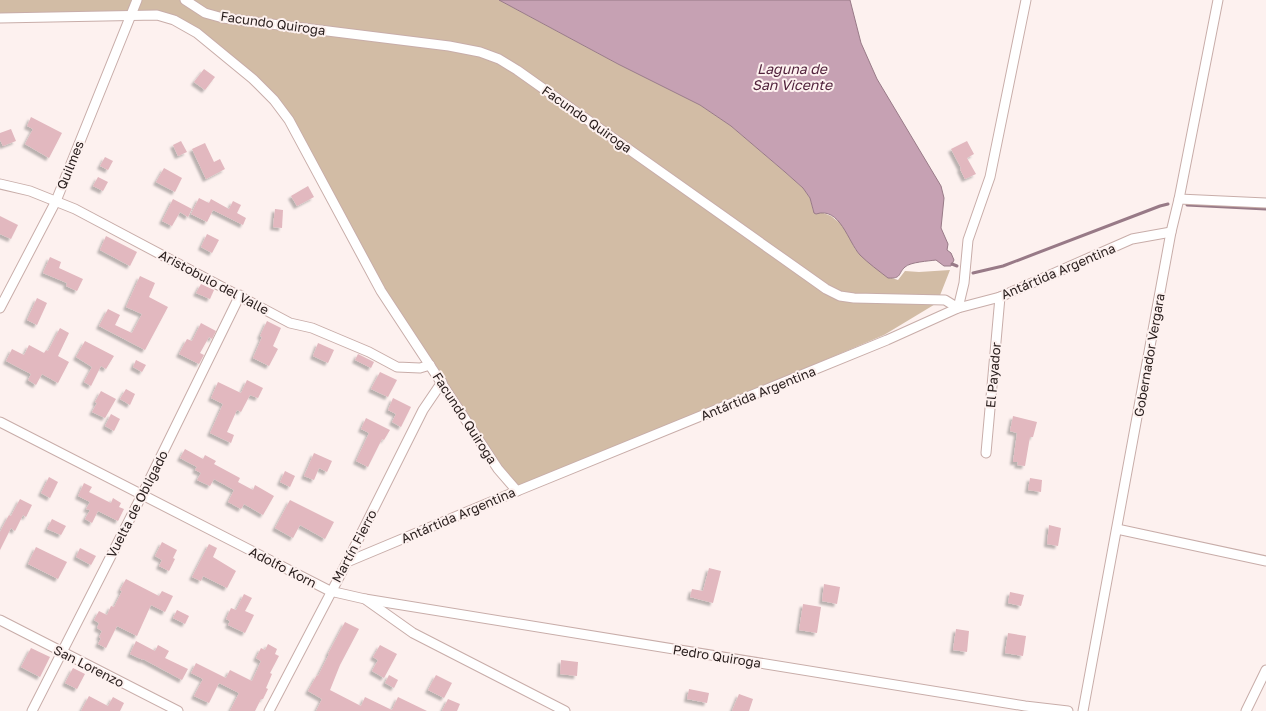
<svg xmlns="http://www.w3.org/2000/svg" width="1266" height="711" font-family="'Golos Text',sans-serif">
  <defs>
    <filter id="shadow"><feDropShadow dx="-3" dy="3" stdDeviation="1" flood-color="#0004"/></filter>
  </defs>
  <rect width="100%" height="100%" fill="#fdf1ef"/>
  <!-- green -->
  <polygon fill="#d2bca5" points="0,0 499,0 618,64 700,105 731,126 785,172 803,188 810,198 813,210 816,214 821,212 831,216 841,224 848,234 855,249 886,276 898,280 905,271 919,272 950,270 937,303 884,335 517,491 413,341 274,100 174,20 0,17"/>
  <!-- water -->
  <path fill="#c6a1b3" stroke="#987a87" d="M499 0H850L861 43 877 79 941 186 944 198 941 228 948 244 947 250 951 253 954 260 951 266H944L936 260C929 261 910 262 905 267 898 273 902 279 888 278 879 271 868 263 860 255 848 242 840 206 816 214L814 213 810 198 803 188 785 172 731 126 700 105 618 64Z"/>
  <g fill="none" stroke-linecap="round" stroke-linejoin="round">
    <!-- stream -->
    <g stroke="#987a87" stroke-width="3">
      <polyline points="1187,205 1266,209"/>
      <polyline points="952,264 957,266"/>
      <polyline points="973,273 1003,266 1160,206 1168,204"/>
    </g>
  </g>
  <!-- building -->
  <g fill="#e2b8bf" filter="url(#shadow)">
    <polygon points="204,69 215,77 205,90 194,82"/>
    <polygon points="31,117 62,133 49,158 25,144 33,129 27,126"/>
    <polygon points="11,129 16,141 3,146 0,140 0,133"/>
    <polygon points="181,141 187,152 178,156 173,145"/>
    <polygon points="967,141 974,154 967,158 976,174 965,179 960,169 961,168 951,149"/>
    <polygon points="205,143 214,162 220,159 225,169 206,179 192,149"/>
    <polygon points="105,157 113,161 108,170 100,166"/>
    <polygon points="164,168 182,178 175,192 156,182"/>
    <polygon points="98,177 108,182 103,191 93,186"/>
    <polygon points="308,186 314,197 297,206 291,196"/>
    <polygon points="199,198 209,203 211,199 229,209 233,201 241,205 237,213 246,218 243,225 213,210 207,222 191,214"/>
    <polygon points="173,199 192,209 188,217 180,212 172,226 162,221"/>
    <polygon points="275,209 283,210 282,228 273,227"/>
    <polygon points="0,216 18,225 11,239 0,234"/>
    <polygon points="207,234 219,240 212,253 201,247"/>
    <polygon points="106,236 137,252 130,266 100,250"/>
    <polygon points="50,257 61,262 59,268 83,279 77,291 66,286 67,283 43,273"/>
    <polygon points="140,276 155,283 149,297 168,307 145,350 99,326 108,309 120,315 115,325 132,333 142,314 126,307"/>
    <polygon points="201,284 214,290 210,299 196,293"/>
    <polygon points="37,298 47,303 37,325 27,320"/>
    <polygon points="267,321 281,328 273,346 278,349 269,366 253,358 262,337 260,336"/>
    <polygon points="201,323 216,331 212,339 209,337 200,353 204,355 199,364 179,354 187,339 192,341"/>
    <polygon points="60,328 69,333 58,356 69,362 58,383 42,374 36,385 28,380 31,374 6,361 12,349 24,355 29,345 44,353 46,350 48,351"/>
    <polygon points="85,341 114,356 106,369 101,366 91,386 84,382 92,367 76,357"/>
    <polygon points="318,343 334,350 328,363 313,356"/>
    <polygon points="358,354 374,362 371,368 355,360"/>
    <polygon points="136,360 146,365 142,372 133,367"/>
    <polygon points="380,372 397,380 388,397 371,389"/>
    <polygon points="247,380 263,388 258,398 250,395 241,412 237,410 227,432 234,435 231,443 210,433 223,404 211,398 218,382 241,393"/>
    <polygon points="126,389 135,394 130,405 120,399"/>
    <polygon points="101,391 116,399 105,418 92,412 97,403 95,402"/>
    <polygon points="393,398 411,407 401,427 392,422 396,414 388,410"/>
    <polygon points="111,414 120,419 114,431 105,426"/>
    <polygon points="1013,416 1037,422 1033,437 1030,437 1025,466 1017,465 1018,462 1013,462 1017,433 1010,431"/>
    <polygon points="366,418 390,430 384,440 382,439 368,467 356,461 369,433 361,429"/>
    <polygon points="185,449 203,459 205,455 216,461 214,464 240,478 238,482 253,490 255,485 274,496 263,515 244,504 241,509 228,502 234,490 214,479 210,486 197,480 201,473 195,470 197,467 180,458"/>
    <polygon points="314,453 332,461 327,472 319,468 314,480 304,476"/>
    <polygon points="285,471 295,476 290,487 280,482"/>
    <polygon points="49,477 58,482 50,498 41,493"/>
    <polygon points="1030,478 1042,480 1041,492 1028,490"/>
    <polygon points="84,483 92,487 89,492 111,503 113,498 121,503 119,507 124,509 118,521 98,511 92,523 85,519 90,510 86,509 90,502 78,496"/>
    <polygon points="20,499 32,505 26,517 23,515 15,531 11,528 0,550 0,532 9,515 11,516"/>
    <polygon points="290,500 334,522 325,539 300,525 293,538 275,528"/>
    <polygon points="52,519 66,526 61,535 47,529"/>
    <polygon points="1049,525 1061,528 1058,546 1047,544"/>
    <polygon points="162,542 177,550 173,558 175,559 169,571 159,566 162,560 155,556"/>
    <polygon points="209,544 217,548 213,557 236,571 227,588 203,576 201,581 192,577"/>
    <polygon points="36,547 67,562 58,579 28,564"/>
    <polygon points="80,548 96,556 91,565 76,557"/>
    <polygon points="709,568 721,571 713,603 690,597 692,589 703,591"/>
    <polygon points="126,579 159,596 162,591 173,596 165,612 151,605 137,636 117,626 106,648 98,644 101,638 99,637 102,631 97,628 99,623 94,620 99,611 107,615 111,606 114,607 122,591 120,590"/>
    <polygon points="824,584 840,587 837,604 822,601"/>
    <polygon points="1010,592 1024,595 1021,606 1008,603"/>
    <polygon points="244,594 252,598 245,611 254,615 245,633 228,625 230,621 226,619 231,608 236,610"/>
    <polygon points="803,604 821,607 817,633 799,630"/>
    <polygon points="177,610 189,616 185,624 173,618"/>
    <polygon points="345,622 359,629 340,665 330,690 361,706 365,697 392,710 398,697 427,711 316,711 322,699 308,691 317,675 318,676 329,654 328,654"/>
    <polygon points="956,629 969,631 967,652 953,650"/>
    <polygon points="1008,633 1026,636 1023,656 1005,653"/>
    <polygon points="136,641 155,651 158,645 169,651 165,658 188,669 182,680 143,659 143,660 130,654"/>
    <polygon points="268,644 277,649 275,654 279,656 270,673 272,674 266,688 268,689 263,699 261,699 255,711 230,711 239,693 219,683 209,703 194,696 203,679 191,673 196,663 226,678 230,670 252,681 261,661 256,658 261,648 265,650"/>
    <polygon points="380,645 397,654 384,678 372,671 378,660 373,657"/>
    <polygon points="31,648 50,657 40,677 21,667"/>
    <polygon points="561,660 578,662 577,676 560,674"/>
    <polygon points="73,668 85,674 77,689 65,683"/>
    <polygon points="389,675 398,680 394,688 385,683"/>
    <polygon points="436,675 452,683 444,698 428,690"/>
    <polygon points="689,689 709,693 707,703 687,699"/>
    <polygon points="739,694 753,699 749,711 732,711"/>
    <polygon points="89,696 108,706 113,697 124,703 120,711 81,711"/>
    <polygon points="448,699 460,704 457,711 442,711"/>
  </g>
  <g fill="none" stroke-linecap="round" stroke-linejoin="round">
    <defs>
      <g id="minor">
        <polyline points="185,0 205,13 223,18 449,46 480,52 499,59 517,70 826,289 840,296 854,298 945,300 958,308 964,283 968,240 990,177 1026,0"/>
        <polyline points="0,18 157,15 174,20 197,33 253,79 274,100 289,120 381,291 498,469 517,491"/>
        <polyline points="0,184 30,191 75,209 290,323 312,328 369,352 397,367 420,368 430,365"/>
        <polyline points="1179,199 1266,203"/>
        <polyline points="0,308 56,201 137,0"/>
        <polyline points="0,422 330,591 365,599 413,633 565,711"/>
        <polyline points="986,453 1000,297"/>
        <polyline points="1117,529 1266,561"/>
        <polyline points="347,562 517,491 887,340 958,308 1000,297 1132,239 1171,232"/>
        <polyline points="365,599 1025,706 1068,711"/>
        <polyline points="0,620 178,711"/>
        <polyline points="32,711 142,495 240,295"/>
        <polyline points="269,711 347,562 423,410 442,382"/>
        <polyline points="1083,711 1171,232 1179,199 1218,0"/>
        <polyline points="1246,711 1266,670"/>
      </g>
    </defs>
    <!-- minor casing -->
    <use href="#minor" stroke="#c8ada9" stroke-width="11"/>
    <!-- minor -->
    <use href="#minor" stroke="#fff" stroke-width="9"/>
  </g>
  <g text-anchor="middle" stroke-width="4" stroke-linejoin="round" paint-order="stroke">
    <!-- street labels -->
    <g font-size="13" fill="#2b201f" stroke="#fdf1ef">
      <text transform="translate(273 23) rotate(8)" y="5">Facundo Quiroga</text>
      <text transform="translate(587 119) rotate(35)" y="5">Facundo Quiroga</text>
      <text transform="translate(70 165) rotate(-68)" y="5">Quilmes</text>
      <text transform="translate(1058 271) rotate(-23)" y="5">Antártida Argentina</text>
      <text transform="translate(214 282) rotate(28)" y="5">Aristobulo del Valle</text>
      <text transform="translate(1149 355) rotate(-80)" y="5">Gobernador Vergara</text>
      <text transform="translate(993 375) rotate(-85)" y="5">El Payador</text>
      <text transform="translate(758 393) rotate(-22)" y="5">Antártida Argentina</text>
      <text transform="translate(465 418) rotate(57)" y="5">Facundo Quiroga</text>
      <text transform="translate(137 504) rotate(-63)" y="5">Vuelta de Obligado</text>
      <text transform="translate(458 515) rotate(-23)" y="5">Antártida Argentina</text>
      <text transform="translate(354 546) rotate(-62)" y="5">Martín Fierro</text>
      <text transform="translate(283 567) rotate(27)" y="5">Adolfo Korn</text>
      <text transform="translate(717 656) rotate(9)" y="5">Pedro Quiroga</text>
      <text transform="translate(89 666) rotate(27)" y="5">San Lorenzo</text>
    </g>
    <!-- water labels -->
    <g font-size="14" font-style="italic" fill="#51223c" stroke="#fdf1ef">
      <text x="792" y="74">Laguna de<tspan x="792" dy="16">San Vicente</tspan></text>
    </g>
  </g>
</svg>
